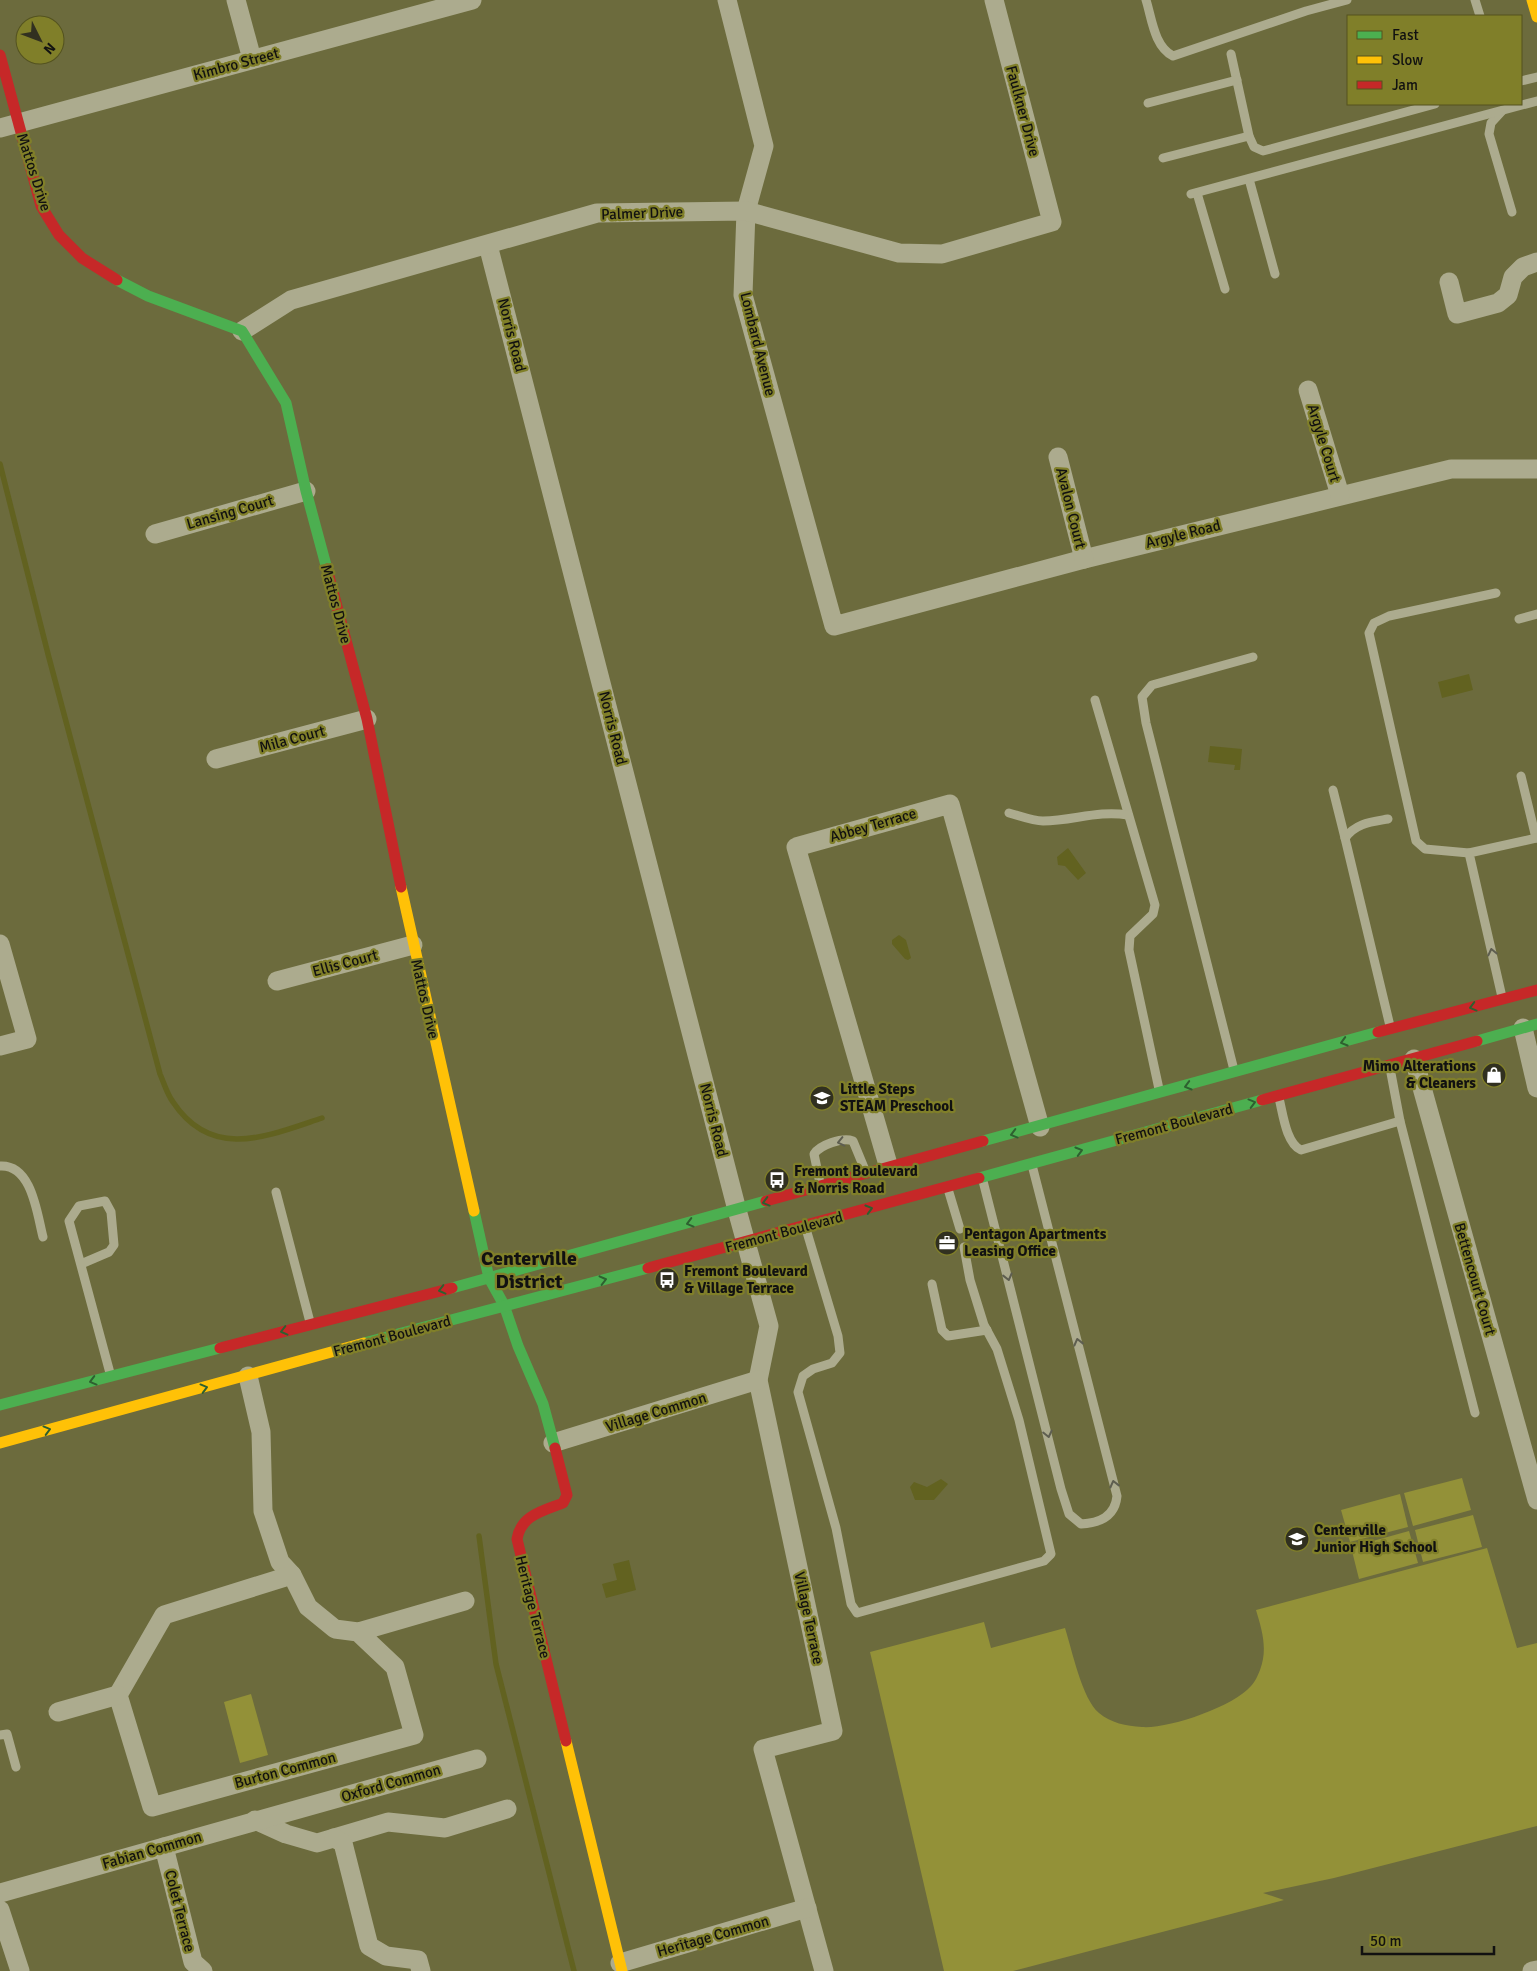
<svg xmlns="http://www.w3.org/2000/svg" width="1537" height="1971" font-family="Signika,sans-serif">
  <rect width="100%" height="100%" fill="#6c6b3d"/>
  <!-- green -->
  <g fill="#939138">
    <polygon points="1462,1478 1471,1510 1413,1526 1404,1493"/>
    <polygon points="1400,1494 1408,1527 1350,1542 1341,1510"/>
    <polygon points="1473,1515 1482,1547 1423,1562 1415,1530"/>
    <polygon points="1409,1531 1418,1563 1359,1579 1351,1547"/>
    <path d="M1487 1548 1517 1648 1537 1643V1826L1334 1878 1263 1893 1284 1900 1013 1971H944L870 1652 984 1622 991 1648 1065 1628C1072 1650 1082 1699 1099 1713 1111 1723 1126 1726 1142 1727 1168 1729 1233 1707 1251 1686 1255 1682 1258 1675 1260 1670 1268 1649 1262 1630 1256 1610Z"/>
    <polygon points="251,1694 268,1755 240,1763 224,1702"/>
  </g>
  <!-- water -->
  <g fill="#626220">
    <polygon points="1469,674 1473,690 1442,698 1438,682"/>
    <polygon points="1210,746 1242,749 1240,770 1234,770 1235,765 1208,762"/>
    <polygon points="1068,848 1086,873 1078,880 1065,866 1058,865 1057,857"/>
    <polygon points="899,935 906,940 911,958 908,960 905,959 892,944 892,940"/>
    <polygon points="941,1479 948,1484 934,1500 915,1500 910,1487 914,1482 927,1487"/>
    <polygon points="629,1560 636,1590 606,1598 602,1584 617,1580 613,1564"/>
  </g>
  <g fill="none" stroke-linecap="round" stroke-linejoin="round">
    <!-- stream -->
    <g stroke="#626220" stroke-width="5.5">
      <path d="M0 464 48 654 160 1074C164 1083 167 1094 173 1102 212 1161 268 1136 322 1118"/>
      <polyline points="479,1536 496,1664 574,1971"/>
    </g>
    <!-- lane -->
    <g stroke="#acab8e" stroke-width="9">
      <path d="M1146 0C1152 19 1154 46 1173 56L1306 11 1347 0"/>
      <polyline points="1475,0 1480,16"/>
      <polyline points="1231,54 1249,136 1254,147 1263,151 1435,104"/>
      <polyline points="1521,81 1537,77"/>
      <polyline points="1148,103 1237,80"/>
      <polyline points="1502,111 1491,123 1489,134 1512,212"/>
      <polyline points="1163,158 1249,136"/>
      <polyline points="1249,179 1275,274"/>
      <polyline points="1197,193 1225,289"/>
      <polyline points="1191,194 1537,101"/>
      <polyline points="1519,619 1537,614"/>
      <polyline points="1095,700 1155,905 1153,914 1130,936 1129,950 1159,1089"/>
      <polyline points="1521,776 1536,838"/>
      <polyline points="1333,790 1345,838"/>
      <path d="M1009 813C1020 816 1033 821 1043 821 1073 821 1097 810 1128 815"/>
      <path d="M1388 819C1371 822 1356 823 1345 838L1390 1026"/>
      <polyline points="1469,853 1425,849 1416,841 1369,633 1374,623 1389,616 1496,593"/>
      <polyline points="1502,997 1469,853 1537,838"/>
      <polyline points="1390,1068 1400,1121 1475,1413"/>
      <polyline points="1234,1070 1146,723 1142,697 1152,685 1253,657"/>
      <path d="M1279 1098C1283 1114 1286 1143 1301 1150L1400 1121"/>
      <path d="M0 1166C32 1164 37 1214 43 1237"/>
      <path d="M983 1181 1061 1489 1069 1514 1081 1524C1099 1523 1115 1517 1117 1496L1032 1165"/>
      <path d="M820 1183 814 1154C820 1145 842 1137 853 1141L865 1170"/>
      <polyline points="948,1189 960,1229"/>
      <polyline points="276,1192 310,1322"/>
      <polyline points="806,1229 838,1336 840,1353 832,1363 813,1369 803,1376 798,1392 836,1528 851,1604 857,1613 1044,1561 1051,1554 1019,1420 997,1349 984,1325 970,1280 964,1247"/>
      <polyline points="81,1264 109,1252 114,1245 111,1212 105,1201 79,1206 69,1221 110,1373"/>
      <polyline points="932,1284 942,1330 948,1336 987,1330"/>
      <polyline points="0,1735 7,1734 16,1767"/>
    </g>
    <!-- street -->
    <g stroke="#acab8e" stroke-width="19">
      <polyline points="236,0 252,59"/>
      <polyline points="727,0 764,146 746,211 743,295 834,626 1084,559 1451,469 1537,469"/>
      <polyline points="0,128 472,0"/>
      <polyline points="488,245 737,1210 769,1326 758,1380 833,1731 763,1749 824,1971"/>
      <polyline points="1449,282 1457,314 1498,303 1508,295 1513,277 1523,267 1537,262"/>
      <polyline points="242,331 291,300 597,213 746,211 899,253 942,254 1052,222 994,0"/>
      <polyline points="1308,390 1340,495"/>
      <polyline points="1058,457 1084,559"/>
      <polyline points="155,534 306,491"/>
      <polyline points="216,759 367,719"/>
      <polyline points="0,944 27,1039 0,1046"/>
      <polyline points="277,981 413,945"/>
      <polyline points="1523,1028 1537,1088"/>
      <polyline points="1414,1059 1537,1500"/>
      <polyline points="889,1168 796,847 950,804 1040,1127"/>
      <polyline points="248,1376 261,1432 263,1511 280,1562 292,1575"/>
      <polyline points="553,1443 758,1380"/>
      <polyline points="358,1632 395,1667 414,1735 152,1807 118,1695 164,1615 292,1575 308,1607 335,1629 358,1632 465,1601"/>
      <polyline points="58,1712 118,1695"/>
      <polyline points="255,1820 286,1834 317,1843 388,1822 445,1828 507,1809"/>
      <polyline points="334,1838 343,1843 369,1946 386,1956 418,1960 421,1971"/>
      <polyline points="164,1847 193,1962 203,1971"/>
      <polyline points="0,1893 477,1759"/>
      <polyline points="0,1910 20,1971"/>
      <polyline points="620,1963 807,1908"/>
      <polyline points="1532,1971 1537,1970"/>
    </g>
    <!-- fast -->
    <g stroke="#4caf50" stroke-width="11">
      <polyline points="117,280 148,296 242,331 286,403 306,491 327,569"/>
      <polyline points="1477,1041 1537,1024"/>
      <polyline points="983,1141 1378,1032"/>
      <polyline points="979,1178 1262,1100"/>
      <polyline points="474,1211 489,1278 504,1305 518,1346 543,1404 555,1448"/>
      <polyline points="452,1288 766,1201"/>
      <polyline points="364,1343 648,1268"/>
      <polyline points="0,1405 220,1348"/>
    </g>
    <!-- slow -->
    <g stroke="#ffc107" stroke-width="11">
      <polyline points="1532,0 1537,17"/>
      <polyline points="401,887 474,1211"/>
      <polyline points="0,1443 364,1343"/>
      <polyline points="566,1741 622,1971"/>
    </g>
    <!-- jam -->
    <g stroke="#c62828" stroke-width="11">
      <polyline points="0,55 41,206 59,235 82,258 117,280"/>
      <polyline points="327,569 367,719 401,887"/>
      <polyline points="1378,1032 1537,990"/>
      <polyline points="1262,1100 1477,1041"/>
      <polyline points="766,1201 983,1141"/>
      <polyline points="648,1268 979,1178"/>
      <polyline points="220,1348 452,1288"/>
      <path d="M555 1448 567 1495 563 1503C543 1511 521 1515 517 1539L566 1741"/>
    </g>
  </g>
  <!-- one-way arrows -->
  <defs><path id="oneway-chevron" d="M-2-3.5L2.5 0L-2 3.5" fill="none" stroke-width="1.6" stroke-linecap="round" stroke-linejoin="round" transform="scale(1.25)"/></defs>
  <g stroke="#5e5e50">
    <use href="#oneway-chevron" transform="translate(1492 952) rotate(-103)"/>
    <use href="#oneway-chevron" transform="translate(841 1142) rotate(167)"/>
    <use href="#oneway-chevron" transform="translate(1008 1277) rotate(76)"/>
    <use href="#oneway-chevron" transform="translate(1078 1342) rotate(-104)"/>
    <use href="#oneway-chevron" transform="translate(1048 1434) rotate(77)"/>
    <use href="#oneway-chevron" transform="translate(1114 1484) rotate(-104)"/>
  </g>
  <g stroke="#2e6030">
    <use href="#oneway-chevron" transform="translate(1473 1007) rotate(165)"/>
    <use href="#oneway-chevron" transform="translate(1344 1042) rotate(164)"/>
    <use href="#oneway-chevron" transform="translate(1188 1086) rotate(164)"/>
    <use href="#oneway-chevron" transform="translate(1252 1103) rotate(-15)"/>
    <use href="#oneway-chevron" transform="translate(1014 1134) rotate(165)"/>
    <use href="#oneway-chevron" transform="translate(1079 1151) rotate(-16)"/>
    <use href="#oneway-chevron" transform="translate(766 1202) rotate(165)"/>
    <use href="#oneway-chevron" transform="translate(869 1209) rotate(-16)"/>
    <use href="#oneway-chevron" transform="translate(690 1223) rotate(165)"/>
    <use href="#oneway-chevron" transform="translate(603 1280) rotate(-14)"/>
    <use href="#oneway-chevron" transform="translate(442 1290) rotate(166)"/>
    <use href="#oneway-chevron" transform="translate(284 1331) rotate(166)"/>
    <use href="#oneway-chevron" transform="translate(93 1381) rotate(165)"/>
    <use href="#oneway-chevron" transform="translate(204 1388) rotate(-15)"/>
    <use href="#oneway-chevron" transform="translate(47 1430) rotate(-15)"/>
  </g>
  <!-- icons -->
  <defs>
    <symbol id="shop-disc" viewBox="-11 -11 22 22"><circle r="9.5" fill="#313020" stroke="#807f29"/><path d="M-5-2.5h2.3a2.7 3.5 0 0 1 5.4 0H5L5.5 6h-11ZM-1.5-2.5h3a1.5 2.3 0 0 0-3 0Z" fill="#fff"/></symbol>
    <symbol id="school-disc" viewBox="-11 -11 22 22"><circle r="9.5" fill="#313020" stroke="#807f29"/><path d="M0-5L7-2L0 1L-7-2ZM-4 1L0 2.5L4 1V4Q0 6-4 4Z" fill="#fff"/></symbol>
    <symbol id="bus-disc" viewBox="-11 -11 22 22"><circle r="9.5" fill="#313020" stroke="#807f29"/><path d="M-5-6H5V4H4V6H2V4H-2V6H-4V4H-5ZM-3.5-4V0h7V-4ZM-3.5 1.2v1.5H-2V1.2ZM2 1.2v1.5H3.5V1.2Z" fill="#fff"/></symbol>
    <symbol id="office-disc" viewBox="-11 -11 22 22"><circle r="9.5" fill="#313020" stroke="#807f29"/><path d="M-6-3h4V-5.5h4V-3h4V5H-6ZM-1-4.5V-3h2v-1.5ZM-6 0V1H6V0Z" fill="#fff"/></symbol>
  </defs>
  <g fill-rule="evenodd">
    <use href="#shop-disc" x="1480" y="1061" width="28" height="28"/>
    <use href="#school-disc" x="808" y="1084" width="28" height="28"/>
    <use href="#bus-disc" x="763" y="1166" width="28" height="28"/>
    <use href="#office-disc" x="933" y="1229" width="28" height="28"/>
    <use href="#bus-disc" x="653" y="1266" width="28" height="28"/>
    <use href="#school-disc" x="1283" y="1525" width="28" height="28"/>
  </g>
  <g text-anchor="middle" stroke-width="4.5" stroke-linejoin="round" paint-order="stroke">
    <!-- street labels -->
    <g font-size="15" fill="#111" stroke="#807f29">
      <text transform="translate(236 64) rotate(-15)" y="5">Kimbro Street</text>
      <text transform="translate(1023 111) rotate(75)" y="5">Faulkner Drive</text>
      <text transform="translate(34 172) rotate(72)" y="5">Mattos Drive</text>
      <text transform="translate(642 213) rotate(-2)" y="5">Palmer Drive</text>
      <text transform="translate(512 335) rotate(76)" y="5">Norris Road</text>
      <text transform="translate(758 344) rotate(76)" y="5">Lombard Avenue</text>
      <text transform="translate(1324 443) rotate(73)" y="5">Argyle Court</text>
      <text transform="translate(1071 508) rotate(76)" y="5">Avalon Court</text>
      <text transform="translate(230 512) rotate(-16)" y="5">Lansing Court</text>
      <text transform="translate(1183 534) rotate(-14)" y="5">Argyle Road</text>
      <text transform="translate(336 604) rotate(75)" y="5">Mattos Drive</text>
      <text transform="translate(613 728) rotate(76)" y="5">Norris Road</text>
      <text transform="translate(292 739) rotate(-15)" y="5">Mila Court</text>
      <text transform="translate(873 825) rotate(-16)" y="5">Abbey Terrace</text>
      <text transform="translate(345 963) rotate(-15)" y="5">Ellis Court</text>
      <text transform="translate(425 999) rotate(77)" y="5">Mattos Drive</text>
      <text transform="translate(714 1120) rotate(76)" y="5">Norris Road</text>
      <text transform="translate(1174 1124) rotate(-15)" y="5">Fremont Boulevard</text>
      <text transform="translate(784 1232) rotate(-15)" y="5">Fremont Boulevard</text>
      <text transform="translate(1475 1279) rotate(74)" y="5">Bettencourt Court</text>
      <text transform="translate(392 1336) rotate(-15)" y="5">Fremont Boulevard</text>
      <text transform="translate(656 1412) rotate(-17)" y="5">Village Common</text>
      <text transform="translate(533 1607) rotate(76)" y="5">Heritage Terrace</text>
      <text transform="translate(809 1618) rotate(78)" y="5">Village Terrace</text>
      <text transform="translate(285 1770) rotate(-15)" y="5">Burton Common</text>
      <text transform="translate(391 1783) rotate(-16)" y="5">Oxford Common</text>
      <text transform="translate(152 1850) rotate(-16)" y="5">Fabian Common</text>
      <text transform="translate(180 1911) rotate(76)" y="5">Colet Terrace</text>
      <text transform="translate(713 1936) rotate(-16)" y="5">Heritage Common</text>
    </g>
    <!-- poi labels -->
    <g font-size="15" font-weight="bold" fill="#111" stroke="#807f29" text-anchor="start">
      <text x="1476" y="1071" text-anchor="end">Mimo Alterations<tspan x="1476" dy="17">&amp; Cleaners</tspan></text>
      <text x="840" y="1094">Little Steps<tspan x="840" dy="17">STEAM Preschool</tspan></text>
      <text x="794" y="1176">Fremont Boulevard<tspan x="794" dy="17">&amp; Norris Road</tspan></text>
      <text x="964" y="1239">Pentagon Apartments<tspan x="964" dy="17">Leasing Office</tspan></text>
      <text x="684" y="1276">Fremont Boulevard<tspan x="684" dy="17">&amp; Village Terrace</tspan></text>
      <text x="1314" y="1535">Centerville<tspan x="1314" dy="17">Junior High School</tspan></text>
    </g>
    <!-- district labels -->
    <g font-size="20" font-weight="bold" fill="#111" stroke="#807f29">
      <text x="529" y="1265">Centerville<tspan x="529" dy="23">District</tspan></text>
    </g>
  </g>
  <!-- legend -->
  <rect x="1347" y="15" width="175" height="90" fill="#807f29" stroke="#54531f"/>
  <rect x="1357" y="31" width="25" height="8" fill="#4caf50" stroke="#54531f"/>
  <text x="1392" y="40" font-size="15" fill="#111111">Fast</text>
  <rect x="1357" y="56" width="25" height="8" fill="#ffc107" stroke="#54531f"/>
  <text x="1392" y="65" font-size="15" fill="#111111">Slow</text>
  <rect x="1357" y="81" width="25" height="8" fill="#c62828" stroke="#54531f"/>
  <text x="1392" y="90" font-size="15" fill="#111111">Jam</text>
  <!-- north arrow -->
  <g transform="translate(40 40) rotate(132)"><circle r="24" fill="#807f29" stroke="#54531f"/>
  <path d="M0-4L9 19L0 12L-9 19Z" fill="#313020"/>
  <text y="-8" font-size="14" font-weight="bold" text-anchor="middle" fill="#111111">N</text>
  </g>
  <!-- scale -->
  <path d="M1362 1946v8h132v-8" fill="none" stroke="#111111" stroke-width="2.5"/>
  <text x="1370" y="1946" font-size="15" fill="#111111" stroke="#807f29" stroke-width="4" paint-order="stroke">50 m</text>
</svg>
